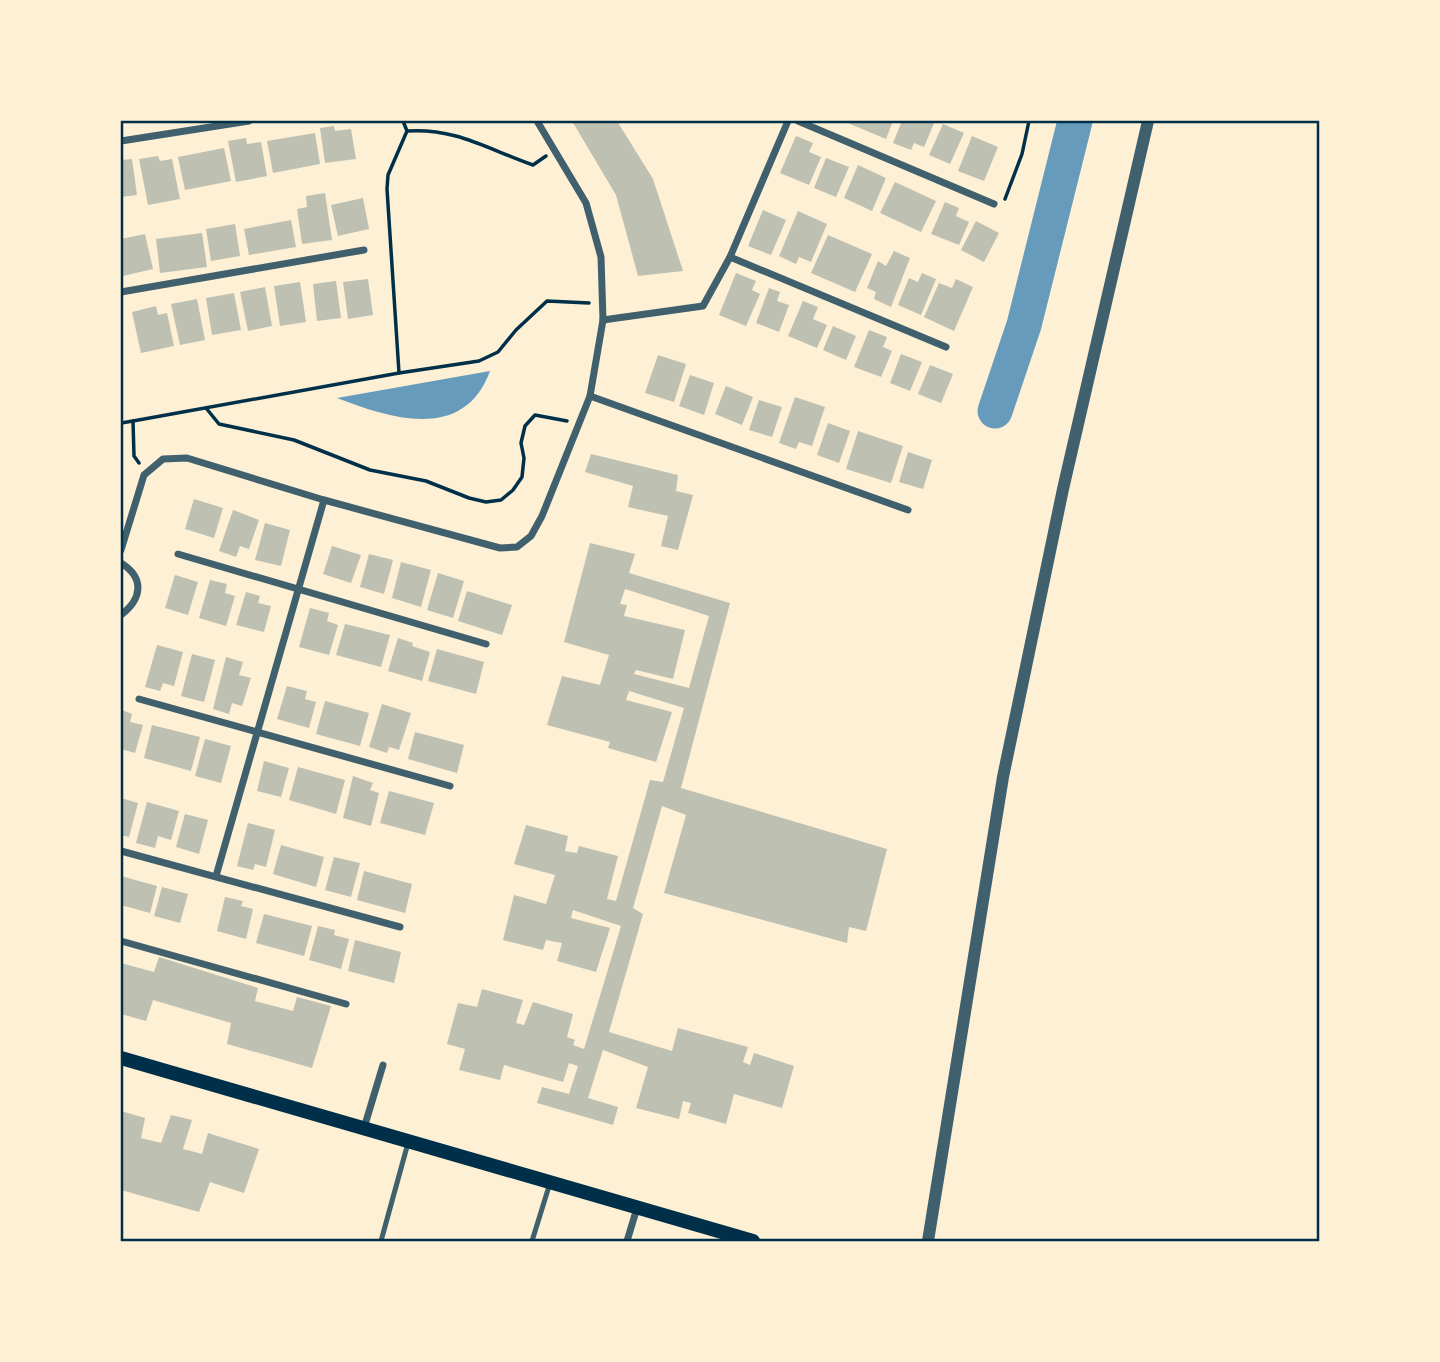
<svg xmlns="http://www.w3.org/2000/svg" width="1440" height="1362" font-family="Merriweather,serif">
  <rect width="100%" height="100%" fill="#fdf0d5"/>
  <!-- water -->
  <path fill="#669bbc" d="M490 371C464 442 391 419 337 398Z"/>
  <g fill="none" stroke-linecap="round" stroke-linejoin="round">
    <!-- river -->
    <polyline stroke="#669bbc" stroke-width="35" points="995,411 1024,325 1075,121"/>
  </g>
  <!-- building -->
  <g fill="#bec0b2" fill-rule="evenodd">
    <polygon points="572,121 617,121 653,179 683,271 638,276 616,195"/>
    <polygon points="843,121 893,121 886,139"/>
    <polygon points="902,121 935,121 924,147 914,143 911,150 893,143"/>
    <polygon points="943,124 964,133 950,164 929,155"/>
    <polygon points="334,126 335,131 351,129 356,159 325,163 320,128"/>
    <polygon points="315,133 320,164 273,173 267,141"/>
    <polygon points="796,136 813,143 809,152 821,157 809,185 780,173"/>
    <polygon points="972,136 998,147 984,181 958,171"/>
    <polygon points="246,138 247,144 261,142 267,176 236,182 228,141"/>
    <polygon points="224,148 231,181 185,190 178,157"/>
    <polygon points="158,156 160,161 172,159 180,199 148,205 139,159"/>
    <polygon points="826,158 849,167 836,197 814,188"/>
    <polygon points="132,159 137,195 121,197 121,160"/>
    <polygon points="858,165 886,178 872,211 844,198"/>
    <polygon points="895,182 936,201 921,232 880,213"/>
    <polygon points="325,193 332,240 302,244 297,209 307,207 306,196"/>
    <polygon points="363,198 369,229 338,236 331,205"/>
    <polygon points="945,202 959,208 956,216 969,222 959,245 931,234"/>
    <polygon points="763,210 786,220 771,255 748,246"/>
    <polygon points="798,211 827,224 811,262 799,257 796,264 779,256"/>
    <polygon points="291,220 296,247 249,255 244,229"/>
    <polygon points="976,221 999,233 984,262 961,250"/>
    <polygon points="235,224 240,256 211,261 206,229"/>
    <polygon points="202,233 207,267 160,273 156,239"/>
    <polygon points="145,234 153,269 123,276 121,239"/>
    <polygon points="828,235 872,254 855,292 811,273"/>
    <polygon points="894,251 910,258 891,307 874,299 876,292 867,288 878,261 886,266"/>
    <polygon points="736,273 756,281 752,290 760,294 746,326 719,315"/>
    <polygon points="922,273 936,279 921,315 898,305 909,278 918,282"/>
    <polygon points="368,279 373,315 348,319 343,282"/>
    <polygon points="956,279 973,287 954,331 924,317 939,283 952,288"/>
    <polygon points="336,281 341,318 317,321 313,284"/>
    <polygon points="300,282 306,322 280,326 274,286"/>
    <polygon points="265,287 272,326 248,331 240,292"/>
    <polygon points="769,288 780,292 777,301 789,305 779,332 756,323"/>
    <polygon points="234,293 241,330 212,335 206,298"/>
    <polygon points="197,299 205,340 180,345 171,304"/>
    <polygon points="803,301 818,307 813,319 827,325 817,348 788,336"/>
    <polygon points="156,306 158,315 167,313 174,346 141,353 132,312"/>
    <polygon points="833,326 856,336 846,360 823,350"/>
    <polygon points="869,330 887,337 883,347 892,351 881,377 854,367"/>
    <polygon points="901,354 922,362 910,391 890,383"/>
    <polygon points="658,355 686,364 674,402 645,393"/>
    <polygon points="930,365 953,374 941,403 918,394"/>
    <polygon points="690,375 714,383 704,415 679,406"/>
    <polygon points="726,386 753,397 742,425 715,414"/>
    <polygon points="795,397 825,407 812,446 799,442 796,449 779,443"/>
    <polygon points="759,400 782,407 772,437 749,430"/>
    <polygon points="828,423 850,431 839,463 817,455"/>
    <polygon points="858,431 903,446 891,483 846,469"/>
    <polygon points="908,452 932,460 923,489 899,482"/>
    <polygon points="591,454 678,475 676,491 693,495 678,550 661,546 668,516 628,507 633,486 585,472"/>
    <polygon points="194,499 223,508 214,538 185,529"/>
    <polygon points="233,510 259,520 249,549 240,546 236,557 219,551"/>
    <polygon points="265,523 290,530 281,566 255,560"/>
    <path d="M590 543 635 554 629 573 730 603 681 788 887 849 866 931 849 927 847 943 664 893 686 815 662 806 633 908 643 914 609 1032 672 1051 678 1028 748 1047 743 1062 750 1065 754 1053 794 1066 782 1108 734 1094 726 1124 688 1113 691 1103 683 1101 679 1119 636 1108 648 1067 603 1050 588 1098 618 1107 613 1125 537 1103 542 1087 569 1094 578 1066 569 1063 563 1082 504 1065 500 1080 459 1070 465 1049 447 1044 458 1003 477 1007 482 989 523 1000 516 1023 524 1025 533 1002 573 1014 567 1037 575 1040 573 1045 584 1049 621 926 573 910 571 918 610 928 596 972 557 961 562 943 546 940 543 950 503 940 514 895 546 904 555 875 514 864 526 825 568 836 565 851 577 853 579 846 618 856 607 899 616 901 650 780 663 782 684 708 629 691 626 700 672 712 656 762 608 748 610 742 547 725 562 676 600 685 609 655 564 642ZM625 589 709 616 689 688 634 674 636 670 673 679 685 630 624 616 627 605 620 604Z"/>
    <polygon points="332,546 361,555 351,583 323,574"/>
    <polygon points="369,554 393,560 384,594 360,587"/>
    <polygon points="401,562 431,570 421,607 392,598"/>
    <polygon points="438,573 464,581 453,618 427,610"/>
    <polygon points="175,575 198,582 188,615 165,608"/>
    <polygon points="210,580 227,584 225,593 235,596 226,626 199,618"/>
    <polygon points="467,591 512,605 502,635 458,621"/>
    <polygon points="246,592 260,596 258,603 271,606 264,632 236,625"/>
    <polygon points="310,608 329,613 327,621 338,625 329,655 299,647"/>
    <polygon points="345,624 390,635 381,667 336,655"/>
    <polygon points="398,638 413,643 412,646 430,652 422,681 388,671"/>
    <polygon points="157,645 183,652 174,686 163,683 160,691 145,687"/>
    <polygon points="437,649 484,662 476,694 428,681"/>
    <polygon points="192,654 215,660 204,702 181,696"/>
    <polygon points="226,657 243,662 239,675 251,678 242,706 232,703 229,714 213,709"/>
    <polygon points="287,686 307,691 305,699 316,702 309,728 277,719"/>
    <polygon points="325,701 369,713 360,746 316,734"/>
    <polygon points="382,704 411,713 399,750 389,747 387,753 369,747"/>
    <polygon points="122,710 132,714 130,722 143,725 135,753 121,749"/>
    <polygon points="152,725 200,737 191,771 144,758"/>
    <polygon points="415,732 464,745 457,773 408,759"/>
    <polygon points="205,739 231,746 221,783 195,776"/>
    <polygon points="264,761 289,768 281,797 257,791"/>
    <polygon points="298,767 345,780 336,814 289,800"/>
    <polygon points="353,776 373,783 370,790 379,793 371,826 343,818"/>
    <polygon points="389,791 434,803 425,835 380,823"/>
    <polygon points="121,798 138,803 129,837 121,835"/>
    <polygon points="147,802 179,811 171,840 158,836 155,848 136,843"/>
    <polygon points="185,814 208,820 199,854 176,847"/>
    <polygon points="248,823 275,830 266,867 255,864 253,870 237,866"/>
    <polygon points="281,845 324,857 316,887 273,874"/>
    <polygon points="334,857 360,863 351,897 325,890"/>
    <polygon points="364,871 412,884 405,913 357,900"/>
    <polygon points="121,876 157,886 150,913 121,905"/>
    <polygon points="162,887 188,894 180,923 154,916"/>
    <polygon points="225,897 243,901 241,906 253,909 246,939 217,931"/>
    <polygon points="264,914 312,926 304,956 256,943"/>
    <polygon points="318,926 335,930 334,935 349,939 341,969 309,960"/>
    <polygon points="355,940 401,952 394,983 348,971"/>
    <polygon points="159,957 258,988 255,1001 293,1011 297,997 331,1006 312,1068 227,1044 231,1023 153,1000 146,1021 121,1014 121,963 154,972"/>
    <polygon points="121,1111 145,1118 141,1138 161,1143 171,1115 192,1120 183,1149 202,1154 208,1133 259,1149 244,1193 210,1182 199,1212 121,1190"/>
  </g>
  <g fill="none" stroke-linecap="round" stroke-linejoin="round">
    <!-- path -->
    <g stroke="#003049" stroke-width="3.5">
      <path d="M407 131C457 128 487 149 533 165L546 156"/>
      <polyline points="1005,199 1022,154 1029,121"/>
      <polyline points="399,373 479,361 498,352 516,330 547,301 589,303"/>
      <polyline points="206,408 219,424 294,440 370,470 426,481 469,498 486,502 501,500 513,490 522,477 524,458 521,443 525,426 535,415 567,421"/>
      <polyline points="121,423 133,421"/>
      <polyline points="139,463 134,456 133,421 399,373 387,189 388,175 407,131 403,121"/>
    </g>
    <!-- service -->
    <g stroke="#3f606c" stroke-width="5">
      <polyline points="381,1241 408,1143"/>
      <polyline points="532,1241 550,1183"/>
    </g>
    <!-- minor -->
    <g stroke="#3f606c" stroke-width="7">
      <polyline points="798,121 994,204"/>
      <polyline points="121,141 249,121"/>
      <polyline points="730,257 946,347"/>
      <polyline points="121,292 364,250"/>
      <polyline points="603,320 703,306 730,257 788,121"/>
      <polyline points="590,396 908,510"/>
      <polyline points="121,550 144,475 163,459 187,458 324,500 500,548 517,547 531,536 542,516 590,396 603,320 601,257 586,203 537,121"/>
      <polyline points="178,554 486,644"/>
      <path d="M121 563C145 578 142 599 121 615"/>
      <polyline points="139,699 450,786"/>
      <polyline points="121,851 400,927"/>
      <polyline points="216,876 324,500"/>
      <polyline points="121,941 346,1004"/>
      <polyline points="364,1128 383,1065"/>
      <polyline points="627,1241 637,1208"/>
    </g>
    <!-- tertiary -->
    <polyline stroke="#3f606c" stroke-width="12" points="928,1241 1003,777 1063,489 1148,121"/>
    <!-- secondary -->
    <polyline stroke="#003049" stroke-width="14" points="121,1058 753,1241"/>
  </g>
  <!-- border -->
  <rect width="1440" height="1362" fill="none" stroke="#fdf0d5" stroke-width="245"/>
  <rect x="122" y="122" width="1196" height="1118" fill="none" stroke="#003049" stroke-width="2.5"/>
</svg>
